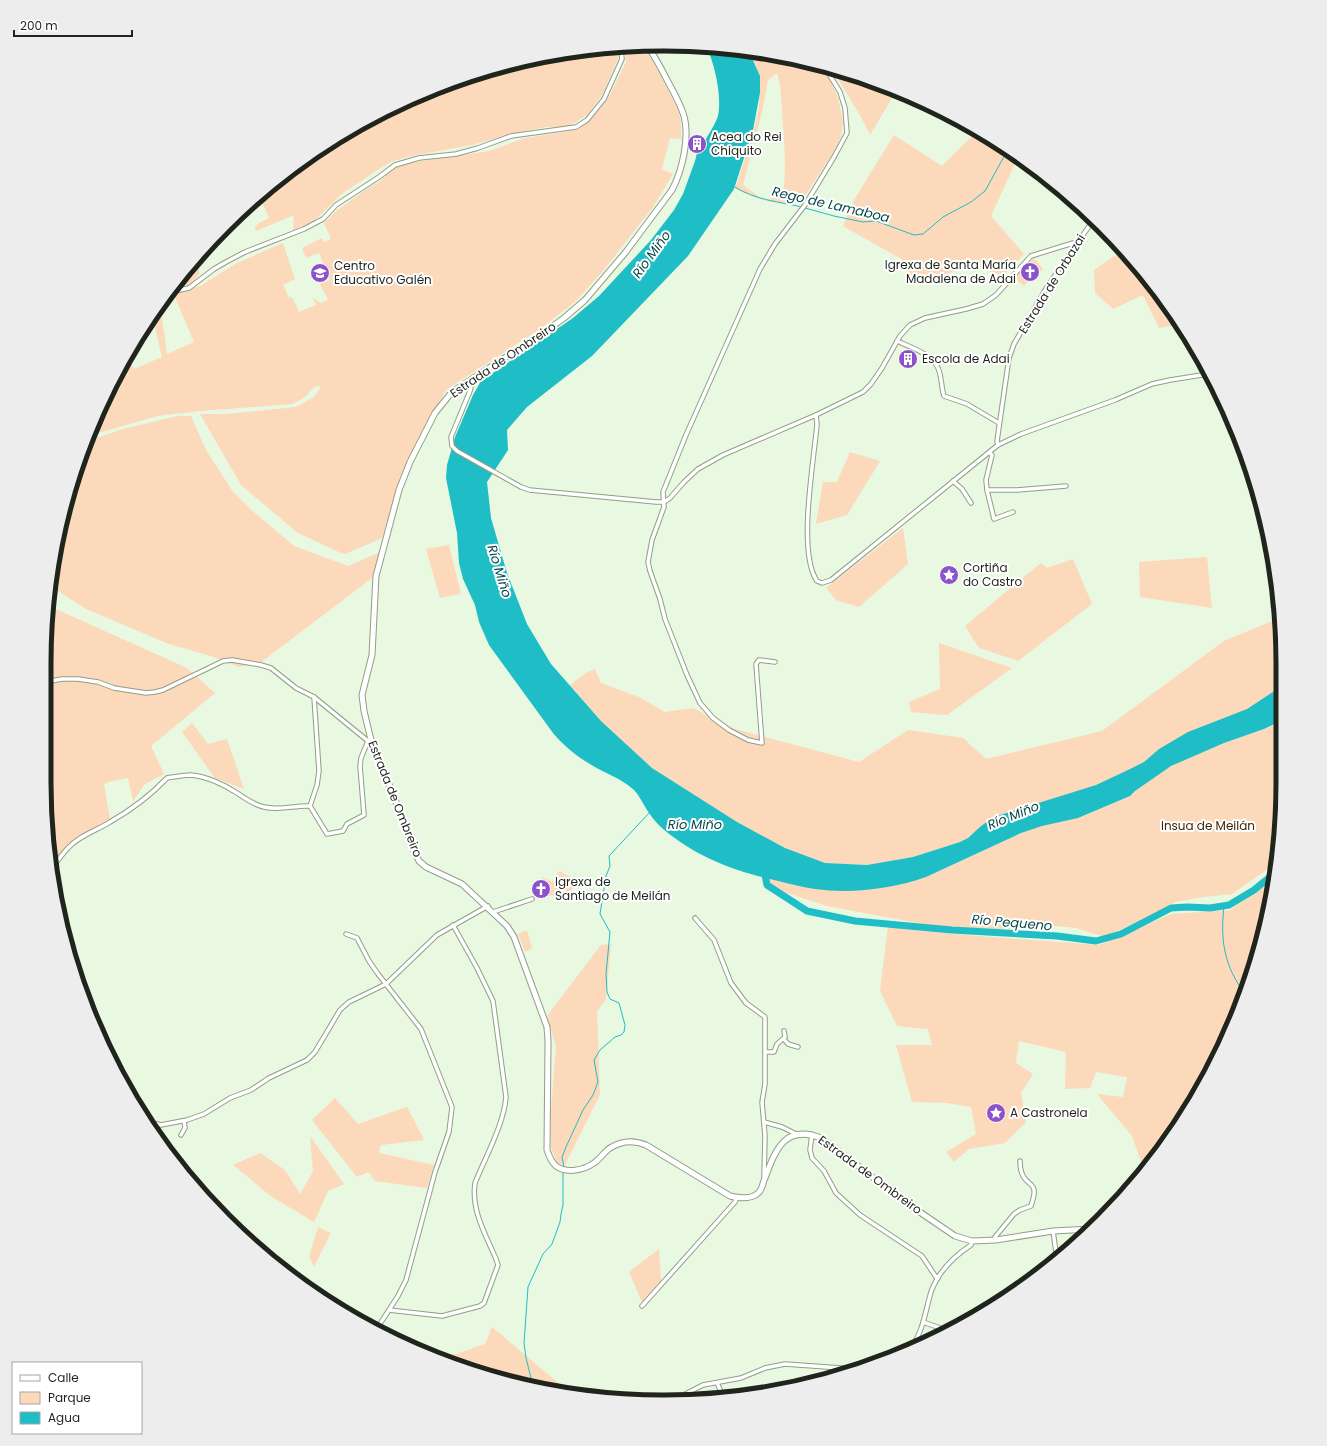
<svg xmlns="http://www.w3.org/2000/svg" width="1327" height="1446" font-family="Poppins,sans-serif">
  <rect width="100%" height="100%" fill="#e9f8e0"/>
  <!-- green -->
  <g fill="#fbd9ba" fill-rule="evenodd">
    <polygon points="642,46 654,63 677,108 681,121 681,139 670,138 662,169 673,174 653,207 603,271 576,301 540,329 446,390 405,468 397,490 382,538 345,554 341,553 298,533 241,485 200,414 227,414 296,407 314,397 321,387 315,386 305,397 293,404 201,411 157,416 88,436 91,426 128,358 134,369 162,357 152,315 160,305 167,354 194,342 174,295 202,285 237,263 283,243 295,279 283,285 289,298 292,297 299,312 316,305 313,298 321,303 328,300 320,284 330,280 319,253 306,258 302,248 322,238 324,242 331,239 324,223 335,212 367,189 379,182 396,166 408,163 489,151 525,138 577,130 592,118 609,97 626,62 624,48"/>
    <polygon points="618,49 619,56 604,92 588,114 576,122 567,127 545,127 511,134 472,145 416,155 393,161 379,169 343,193 314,221 293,231 294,215 256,231 255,227 259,223 269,218 263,204 257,201 255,202 320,148 427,91 543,56"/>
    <path d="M749 52 785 56 821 67 829 78 838 98 843 122 841 136 834 151 800 204 765 201 735 189C744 161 759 124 760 94 760 85 754 61 749 52ZM777 73C781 84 781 97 782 110 784 137 787 167 783 194L765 201 743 185 762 112 768 80Z"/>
    <polygon points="833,71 897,90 870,135 860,115"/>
    <polygon points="976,132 1008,149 1018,157 991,216 1024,254 1003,276 976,267 935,276 911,278 903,260 843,226 854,200 894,135 942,166"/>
    <polygon points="1115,241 1179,320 1181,324 1159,328 1143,295 1113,309 1095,293 1094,270 1117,254 1106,243"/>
    <polygon points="1034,258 1043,269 1024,286 1014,278"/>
    <path d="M196 261 200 273C191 285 188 288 172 290Z"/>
    <polygon points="177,416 191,416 206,450 233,492 249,508 294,546 348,566 380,552 372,578 260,663 238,667 214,657 169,644 86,609 50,586 56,542 87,441 123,429"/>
    <polygon points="850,452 880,461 847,515 816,524 823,482 837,482"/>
    <polygon points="903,528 908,564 859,607 836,600 826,588"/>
    <polygon points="449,545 461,594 440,598 426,549"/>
    <polygon points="1207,557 1212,608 1140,597 1139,562"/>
    <polygon points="1073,559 1092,604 1018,661 979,648 965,626 1041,563 1047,568"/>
    <polygon points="58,610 187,668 215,693 151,746 164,774 145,784 133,801 128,778 108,782 104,784 110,820 87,831 68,844 52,865 44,782 45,623 47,613"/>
    <polygon points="1279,618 1283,663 1282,686 1247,709 1223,719 1159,749 1144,762 1130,769 1096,785 1022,809 981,826 968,838 960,842 913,857 867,865 825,863 785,848 737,822 652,768 601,721 570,685 586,673 595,669 601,683 639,697 665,712 693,708 735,729 859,762 908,730 963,738 986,759 1102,731 1224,641"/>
    <polygon points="939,643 1012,668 947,715 911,712 909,702 940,689"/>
    <path d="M1281 721 1278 860 1271 867 1232 894 1203 897 1175 902 1155 914 1105 937 1076 928 1056 926 1026 929H984L928 925 827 906 787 893 768 883V878L817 889 910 882 926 877 1021 833 1042 826 1078 818 1130 796C1155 768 1206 749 1241 737 1254 732 1270 729 1281 721Z"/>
    <polygon points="192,723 208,744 227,739 244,789 215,778 182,732"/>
    <polygon points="559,871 577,880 568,895 564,896 555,895 535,898 534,897 533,892 543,877 552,882"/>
    <polygon points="1275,876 1250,981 1200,1092 1144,1170 1132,1136 1097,1094 1123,1097 1127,1077 1096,1072 1090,1088 1065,1089 1066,1052 1019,1041 1016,1063 1033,1074 1021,1093 1026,1122 1005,1143 969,1149 954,1162 946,1152 976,1134 971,1107 947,1103 912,1102 896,1045 932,1045 928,1029 897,1026 880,991 888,927 953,934 1099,945 1171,914 1230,910"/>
    <polygon points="527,930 532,948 525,952 518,934"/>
    <polygon points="611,944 606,999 597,1011 600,1095 565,1165 557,1163 551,1147 551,1111 556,1046 547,1016 601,945"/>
    <polygon points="335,1098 358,1124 407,1107 424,1140 381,1145 379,1153 434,1165 427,1188 375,1181 369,1172 357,1177 312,1120"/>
    <polygon points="310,1136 344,1184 328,1191 314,1222 272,1197 233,1165 260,1153 285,1170 300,1194 313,1172"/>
    <polygon points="318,1227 331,1233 314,1267 309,1257"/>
    <polygon points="659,1249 661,1281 642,1302 629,1272"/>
    <polygon points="492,1327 569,1392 503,1381 446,1362 447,1357 485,1344"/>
  </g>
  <!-- water -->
  <path fill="#1fbdc5" d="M707 48 749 52 760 76V93L753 130 734 189 688 256 592 356 527 407 507 430 508 450 487 482 491 518 507 573 527 624 551 664 601 721 652 768 737 822 785 848 825 863 867 865 913 857 960 842 968 838 981 826 994 817 1096 785 1130 769 1144 762 1159 749 1188 732 1247 709 1282 686 1281 721 1264 729 1224 743 1171 766 1135 791 1130 796 1078 818 1042 826 1021 833 926 877C892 889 851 894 815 889 801 887 788 883 774 880 731 870 697 857 663 829 655 822 649 814 644 805 641 800 638 794 634 790 621 778 604 773 590 764 577 757 562 744 553 733L489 645 479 622 475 605 463 579 459 563 457 533 446 478 447 465 455 437 473 395 481 381 573 318 599 296 651 240 674 210 683 194 695 161 698 149 703 148 706 143 705 141C709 133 715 125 718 116 722 97 715 65 707 48Z"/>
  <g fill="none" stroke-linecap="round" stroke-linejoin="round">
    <!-- stream -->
    <g stroke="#1fbdc5" stroke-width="1">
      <path d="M735 187C755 200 780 202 802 207"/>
      <polyline points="805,208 834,216 863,222 876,221 914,235 923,234 943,217 971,202 985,191 1006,153 1009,149"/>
      <path d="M1224 906C1220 940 1224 966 1245 994"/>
      <polyline points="564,1167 562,1157 566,1147 583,1110 593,1095 598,1082 594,1060 600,1050 615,1037 621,1035 624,1032 625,1025 619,1003 610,999 607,992 606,974 610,932 600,914 606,876 610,866 609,856 649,813"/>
      <polyline points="533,1386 526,1358 524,1343 528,1287 543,1254 552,1244 560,1222 561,1214 563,1205 563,1172"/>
    </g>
    <!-- river -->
    <polyline stroke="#1fbdc5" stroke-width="7" points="764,869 767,885 807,911 855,921 952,930 1057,936 1096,941 1121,934 1171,908 1187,907 1210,908 1229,905 1254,890 1276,872"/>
    <defs>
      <g id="street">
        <polyline points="171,292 189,288 214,269 226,262 245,252 304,229 323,219 336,205 379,177 395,165 419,158 456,154 478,148 511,136 576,127 587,120 604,99 622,59 621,48"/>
        <path d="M897 341C910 347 932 354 938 368 942 377 941 387 944 396L967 404 999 423"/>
        <polyline points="473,379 470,391 451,437 452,446 457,451 521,487 530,490 656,502 664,502 670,498 684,482 698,469 723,455 816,415 863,392 871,384 882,368 900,336 910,325 925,318 966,309 983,304 996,295 1031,256 1073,243 1077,243"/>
        <path d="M816 415 817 424C814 461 797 552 817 581L822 583 831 580 998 445 1021 434 1115 400 1152 384 1170 380 1208 374"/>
        <polyline points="998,445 997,441 1009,358 1014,344 1047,287 1094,219"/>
        <polyline points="990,453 992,455 986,480 987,490 1017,490 1066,486"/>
        <polyline points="953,481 962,489 971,503"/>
        <polyline points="987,490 994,519 1013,512"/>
        <polyline points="775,662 759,660 756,664 762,743 748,740 729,730 713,718 700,703 687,675 665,619 660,599 650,571 648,562 652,540 664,507 663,492 686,435 760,269 775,244 805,205 834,157 847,133 845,108 840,92 826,69"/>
        <polyline points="45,682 62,679 78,679 98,682 114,688 146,693 155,692 163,690 223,661 232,660 261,665 271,668 296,688 314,697 368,741 371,740"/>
        <polyline points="310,806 327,834 343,831 347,824 364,815 360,766 361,758 368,741"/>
        <path d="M52 868C58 861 62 854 68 848 80 835 96 831 110 822 131 810 150 796 167 778 174 777 183 775 191 775 206 776 225 785 237 793 246 799 254 805 264 807 280 811 295 805 310 806L317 785 319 771 314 697"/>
        <polyline points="493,912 532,899"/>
        <polyline points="695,918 714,940 731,983 746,1003 765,1017 765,1084 762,1102 765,1136 764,1177"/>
        <polyline points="346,934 357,938 369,961 378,974 421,1029 452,1107 449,1132 435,1172 406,1280 398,1296 376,1330"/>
        <polyline points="784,1039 788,1044 798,1047"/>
        <polyline points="765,1052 774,1052 777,1044 785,1037 784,1031"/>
        <polyline points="149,1122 161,1125 187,1120 204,1114 230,1098 251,1090 269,1078 307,1060 315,1052 340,1010 349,1002 386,984 437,935 488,906"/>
        <polyline points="764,1122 782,1127 796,1134"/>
        <polyline points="812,1134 810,1150 812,1158 824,1171 836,1193 860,1215 922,1256 936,1277 938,1278"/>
        <polyline points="181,1135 185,1128 184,1121"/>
        <polyline points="1053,1231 1056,1252 1060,1258"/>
        <path d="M996 1240 995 1237 1014 1214 1020 1210 1031 1206C1032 1202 1035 1195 1034 1190 1034 1186 1029 1183 1026 1180 1021 1175 1020 1168 1020 1161"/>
        <polyline points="642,1306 735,1202 737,1197"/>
        <path d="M389 1310 442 1316 480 1306 484 1303 498 1265 496 1259C486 1235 471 1211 475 1183 485 1158 504 1124 506 1097L493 1001 477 968 453 925"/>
        <polyline points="923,1322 940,1328 945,1331"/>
        <path d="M909 1350C923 1334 925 1312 931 1292 938 1272 953 1257 971 1245L972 1241"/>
        <polyline points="717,1383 724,1398"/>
        <polyline points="672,1401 703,1385 741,1378 765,1368 785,1364 855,1369"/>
      </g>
      <path id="secondary" d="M647 46C655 56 661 68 667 80 673 91 680 103 684 116 690 138 682 171 672 190L625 253 585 300 564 318 540 335 452 392 435 413 410 462 399 490 376 576 372 655 362 695 364 711 371 740 395 799 413 849 419 861 426 867 462 884 507 926 514 937 547 1027 548 1041 547 1150C549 1156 551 1162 556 1166 567 1174 584 1170 594 1163 600 1159 604 1152 610 1148 621 1141 634 1140 646 1145L730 1196C738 1198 750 1199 757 1194 763 1190 762 1184 765 1178 776 1148 786 1123 823 1139L905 1202 955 1236 972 1241 996 1240 1053 1231 1091 1229"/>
    </defs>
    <!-- street casing -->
    <use href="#street" stroke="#919e88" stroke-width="5.5"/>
    <!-- secondary casing -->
    <use href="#secondary" stroke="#919e88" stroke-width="7"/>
    <!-- street -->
    <use href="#street" stroke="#fff" stroke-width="3.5"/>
    <!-- secondary -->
    <use href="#secondary" stroke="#fff" stroke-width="5"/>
  </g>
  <!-- icons -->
  <defs>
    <symbol id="building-disc" viewBox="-11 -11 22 22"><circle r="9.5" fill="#8b52c9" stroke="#fff"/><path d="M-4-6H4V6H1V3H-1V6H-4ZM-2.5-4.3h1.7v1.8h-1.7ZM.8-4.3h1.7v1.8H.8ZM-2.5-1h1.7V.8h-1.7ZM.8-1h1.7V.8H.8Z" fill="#fff"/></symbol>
    <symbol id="church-disc" viewBox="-11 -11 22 22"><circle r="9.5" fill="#8b52c9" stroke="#fff"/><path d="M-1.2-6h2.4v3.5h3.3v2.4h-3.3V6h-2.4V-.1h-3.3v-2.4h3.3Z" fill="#fff"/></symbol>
    <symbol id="school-disc" viewBox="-11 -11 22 22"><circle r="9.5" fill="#8b52c9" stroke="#fff"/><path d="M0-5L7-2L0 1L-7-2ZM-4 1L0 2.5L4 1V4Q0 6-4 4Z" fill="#fff"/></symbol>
    <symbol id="sight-disc" viewBox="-11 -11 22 22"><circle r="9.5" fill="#8b52c9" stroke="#fff"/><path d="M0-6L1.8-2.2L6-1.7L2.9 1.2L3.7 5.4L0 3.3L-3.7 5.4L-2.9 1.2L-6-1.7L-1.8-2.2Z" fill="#fff"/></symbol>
  </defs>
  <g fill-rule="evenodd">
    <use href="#building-disc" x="686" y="133" width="22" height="22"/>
    <use href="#church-disc" x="1019" y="261" width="22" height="22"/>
    <use href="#school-disc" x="309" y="262" width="22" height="22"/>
    <use href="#building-disc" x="897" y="348" width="22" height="22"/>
    <use href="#sight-disc" x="938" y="564" width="22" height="22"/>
    <use href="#church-disc" x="530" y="878" width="22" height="22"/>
    <use href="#sight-disc" x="985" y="1102" width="22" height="22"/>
  </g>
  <g text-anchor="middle" stroke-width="4" stroke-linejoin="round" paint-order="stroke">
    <!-- poi labels -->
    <g font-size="12" fill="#1f241c" stroke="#fff" text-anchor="start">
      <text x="711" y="141">Acea do Rei<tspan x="711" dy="14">Chiquito</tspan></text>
      <text x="1016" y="269" text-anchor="end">Igrexa de Santa María<tspan x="1016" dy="14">Madalena de Adai</tspan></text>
      <text x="334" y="270">Centro<tspan x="334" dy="14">Educativo Galén</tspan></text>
      <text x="922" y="363">Escola de Adai</text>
      <text x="963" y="572">Cortiña<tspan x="963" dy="14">do Castro</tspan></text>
      <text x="555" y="886">Igrexa de<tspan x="555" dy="14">Santiago de Meilán</tspan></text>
      <text x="1010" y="1117">A Castronela</text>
    </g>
    <!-- street labels -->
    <g font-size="12" fill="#1f241c" stroke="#fff">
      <text transform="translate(1052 284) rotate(-58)" y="4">Estrada de Orbazai</text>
      <text transform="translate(503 360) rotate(-34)" y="4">Estrada de Ombreiro</text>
      <text transform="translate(395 799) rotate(68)" y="4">Estrada de Ombreiro</text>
      <text transform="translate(870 1175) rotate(36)" y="4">Estrada de Ombreiro</text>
    </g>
    <!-- park labels -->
    <g font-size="12" fill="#402506" stroke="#fff">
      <text x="1208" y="830">Insua de Meilán</text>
    </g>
    <!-- water labels -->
    <g font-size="13" font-style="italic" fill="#06484b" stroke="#fff">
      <text transform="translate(831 204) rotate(13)" y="5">Rego de Lamaboa</text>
      <text transform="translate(651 254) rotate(-54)" y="5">Río Miño</text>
      <text transform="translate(500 571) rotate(73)" y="5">Río Miño</text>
      <text transform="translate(1013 815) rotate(-22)" y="5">Río Miño</text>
      <text x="695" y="829">Río Miño</text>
      <text transform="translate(1012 922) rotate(5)" y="5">Río Pequeno</text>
    </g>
  </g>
  <!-- crop -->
  <path d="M0 0H1327V1446H0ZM663 51H664A612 612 0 0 1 1276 663V783A612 612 0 0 1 664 1395H663A612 612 0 0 1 51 783V663A612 612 0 0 1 663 51Z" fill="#ededed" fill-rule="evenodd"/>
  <path fill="none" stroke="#1f241c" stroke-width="5" d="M663 51H664A612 612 0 0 1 1276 663V783A612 612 0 0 1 664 1395H663A612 612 0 0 1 51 783V663A612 612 0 0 1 663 51Z"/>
  <!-- legend -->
  <rect x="12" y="1362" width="130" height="72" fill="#ffffff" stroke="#a5a7a4"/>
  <rect x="20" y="1375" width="20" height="6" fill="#ffffff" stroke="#a5a7a4"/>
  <text x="48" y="1382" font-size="12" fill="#1f241c">Calle</text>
  <rect x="20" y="1392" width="20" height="12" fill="#fbd9ba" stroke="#a5a7a4"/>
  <text x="48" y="1402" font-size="12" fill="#1f241c">Parque</text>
  <rect x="20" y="1412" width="20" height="12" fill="#1fbdc5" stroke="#a5a7a4"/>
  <text x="48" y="1422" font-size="12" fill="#1f241c">Agua</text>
  <!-- scale -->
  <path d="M14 30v6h118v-6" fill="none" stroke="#1f241c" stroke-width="2"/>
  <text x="20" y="30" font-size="12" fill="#1f241c" stroke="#ffffff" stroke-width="3" paint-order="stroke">200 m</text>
</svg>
